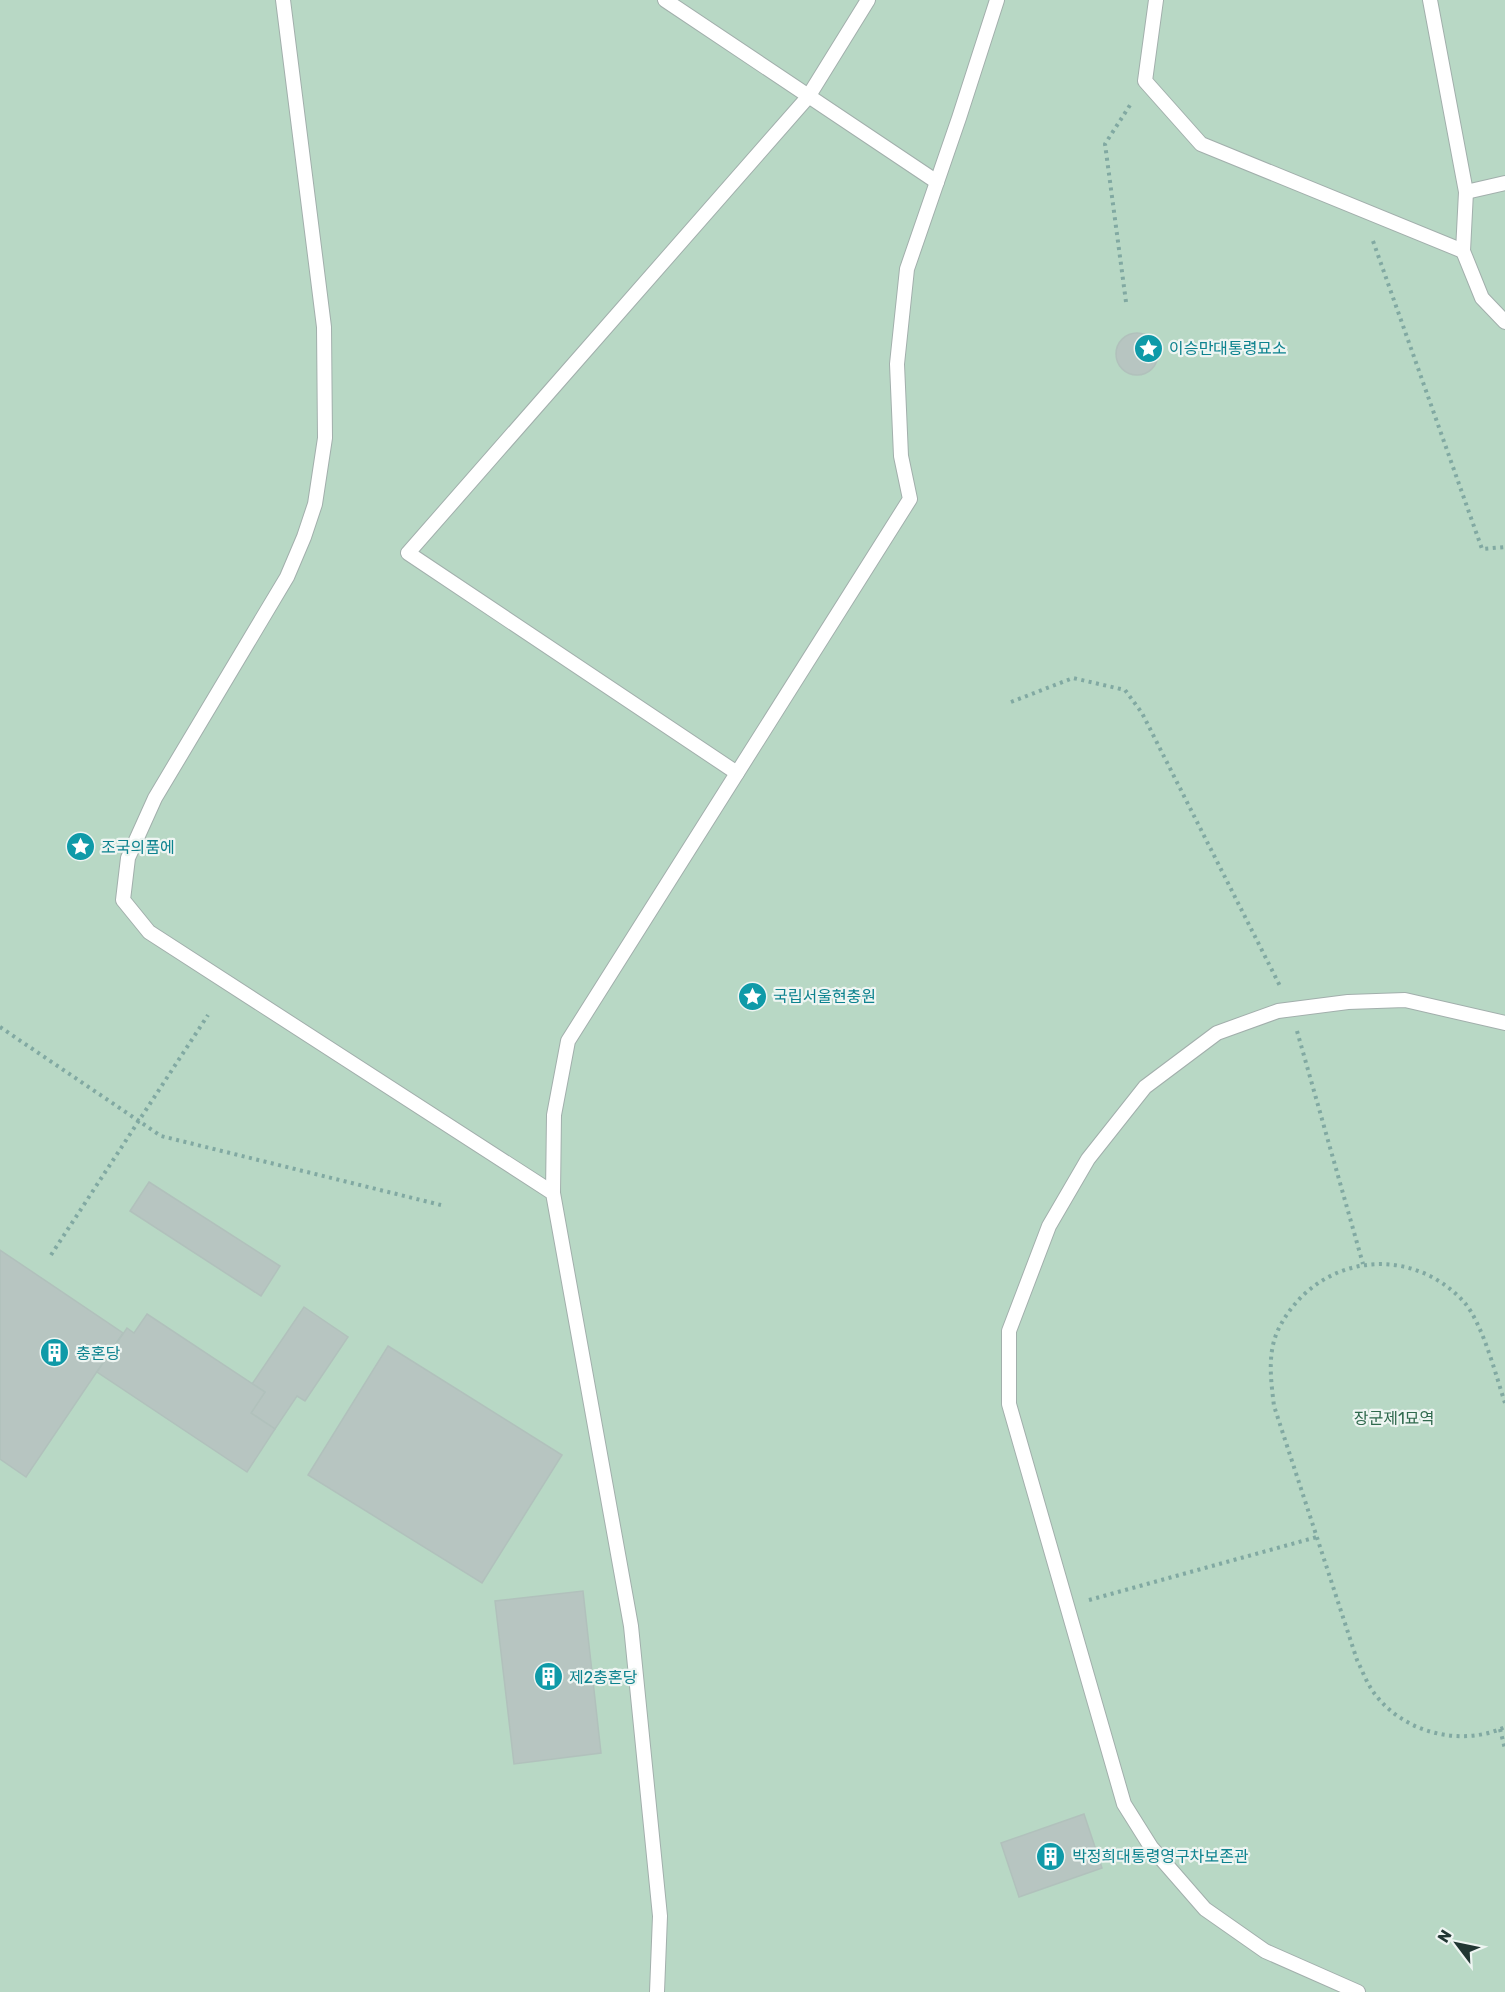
<svg xmlns="http://www.w3.org/2000/svg" width="1505" height="1992" font-family="Rubik,'Noto Sans KR',sans-serif">
  <rect width="100%" height="100%" fill="#dee8e5"/>
  <!-- green -->
  <rect fill="#b8d8c5" x="0" y="0" width="1505" height="1992"/>
  <!-- building -->
  <g fill="#b7c5c1" stroke="#b1c1bc" stroke-width="1.5">
    <circle cx="1137" cy="354" r="21"/>
    <polygon points="149,1182 280,1266 261,1296 130,1211"/>
    <polygon points="0,1250 123,1333 26,1477 0,1459"/>
    <polygon points="304,1307 348,1337 305,1401 297,1396 275,1429 251,1413 265,1392 252,1384"/>
    <polygon points="147,1314 265,1392 251,1413 275,1429 247,1472 97,1372 127,1328 134,1333"/>
    <polygon points="388,1346 562,1455 482,1583 308,1475"/>
    <polygon points="583,1591 601,1753 514,1764 495,1601"/>
    <polygon points="1084,1814 1102,1868 1019,1897 1001,1843"/>
  </g>
  <g fill="none" stroke-linecap="round" stroke-linejoin="round">
    <defs>
      <g id="service">
        <polyline points="283,0 324,327 325,438 315,504 304,537 287,577 155,798 128,858 123,900 149,932 553,1193 631,1626 660,1916 657,1992"/>
        <polyline points="665,0 937,182"/>
        <polyline points="1156,0 1145,81 1201,144 1463,251"/>
        <polyline points="1430,0 1466,192 1463,251 1482,298 1505,322"/>
        <polyline points="1466,192 1505,183"/>
        <polyline points="737,773 408,553 808,97 868,0"/>
        <polyline points="553,1193 554,1115 568,1041 910,499 901,456 897,364 907,269 959,118 997,0"/>
        <polyline points="1358,1992 1265,1951 1205,1909 1151,1847 1124,1804 1009,1404 1009,1331 1049,1226 1088,1159 1145,1087 1217,1033 1278,1011 1348,1002 1405,1000 1505,1023"/>
      </g>
    </defs>
    <!-- service casing -->
    <use href="#service" stroke="#a2afac" stroke-width="16"/>
    <!-- path -->
    <g stroke="#81a9a2" stroke-width="4" stroke-dasharray="3 4.5" stroke-linecap="butt">
      <polyline points="1373,241 1482,549 1505,547"/>
      <polyline points="1126,302 1105,144 1132,102"/>
      <polyline points="1011,702 1073,678 1125,690 1142,713 1281,988"/>
      <polyline points="0,1027 161,1136 441,1205"/>
      <polyline points="1297,1031 1363,1264"/>
      <polyline points="51,1255 208,1015"/>
      <path d="M1505 1403C1496 1376 1483 1324 1464 1302 1408 1241 1314 1256 1278 1330 1267 1354 1271 1381 1274 1406L1357 1660C1362 1670 1366 1681 1372 1690 1400 1732 1460 1748 1505 1727"/>
      <polyline points="1089,1600 1317,1537"/>
      <polyline points="1500,1729 1505,1749"/>
    </g>
    <!-- service -->
    <use href="#service" stroke="#fff" stroke-width="14"/>
  </g>
  <!-- icons -->
  <defs>
    <symbol id="sight-disc" viewBox="-11 -11 22 22"><circle r="9.5" fill="#0f9aa8" stroke="#eef5f2"/><path d="M0-6L1.8-2.2L6-1.7L2.9 1.2L3.7 5.4L0 3.3L-3.7 5.4L-2.9 1.2L-6-1.7L-1.8-2.2Z" fill="#fff"/></symbol>
    <symbol id="building-disc" viewBox="-11 -11 22 22"><circle r="9.5" fill="#0f9aa8" stroke="#eef5f2"/><path d="M-4-6H4V6H1V3H-1V6H-4ZM-2.5-4.3h1.7v1.8h-1.7ZM.8-4.3h1.7v1.8H.8ZM-2.5-1h1.7V.8h-1.7ZM.8-1h1.7V.8H.8Z" fill="#fff"/></symbol>
  </defs>
  <g fill-rule="evenodd">
    <use href="#sight-disc" x="1132" y="332" width="33" height="33"/>
    <use href="#sight-disc" x="64" y="830" width="33" height="33"/>
    <use href="#sight-disc" x="736" y="980" width="33" height="33"/>
    <use href="#building-disc" x="38" y="1336" width="33" height="33"/>
    <use href="#building-disc" x="532" y="1660" width="33" height="33"/>
    <use href="#building-disc" x="1034" y="1840" width="33" height="33"/>
  </g>
  <g text-anchor="middle" stroke-width="4.5" stroke-linejoin="round" paint-order="stroke">
    <!-- culture labels -->
    <g font-size="16" fill="#0d838f" stroke="#eef5f2" text-anchor="start">
      <text x="1169" y="354">이승만대통령묘소</text>
      <text x="101" y="853">조국의품에</text>
      <text x="773" y="1002">국립서울현충원</text>
      <text x="76" y="1359">충혼당</text>
      <text x="569" y="1683">제2충혼당</text>
      <text x="1072" y="1862">박정희대통령영구차보존관</text>
    </g>
    <!-- park labels -->
    <g font-size="16" fill="#2f694d" stroke="#eef5f2">
      <text x="1394" y="1424">장군제1묘역</text>
    </g>
  </g>
  <!-- north arrow -->
  <g transform="translate(1457 1944) rotate(302)" stroke="#eef5f2" stroke-width="4.5" paint-order="stroke">
  <path d="M0-4.5L10 22L0 15L-10 22Z" fill="#213633"/>
  <text y="-9" font-size="16" font-weight="bold" text-anchor="middle" fill="#213633">N</text>
  </g>
</svg>
